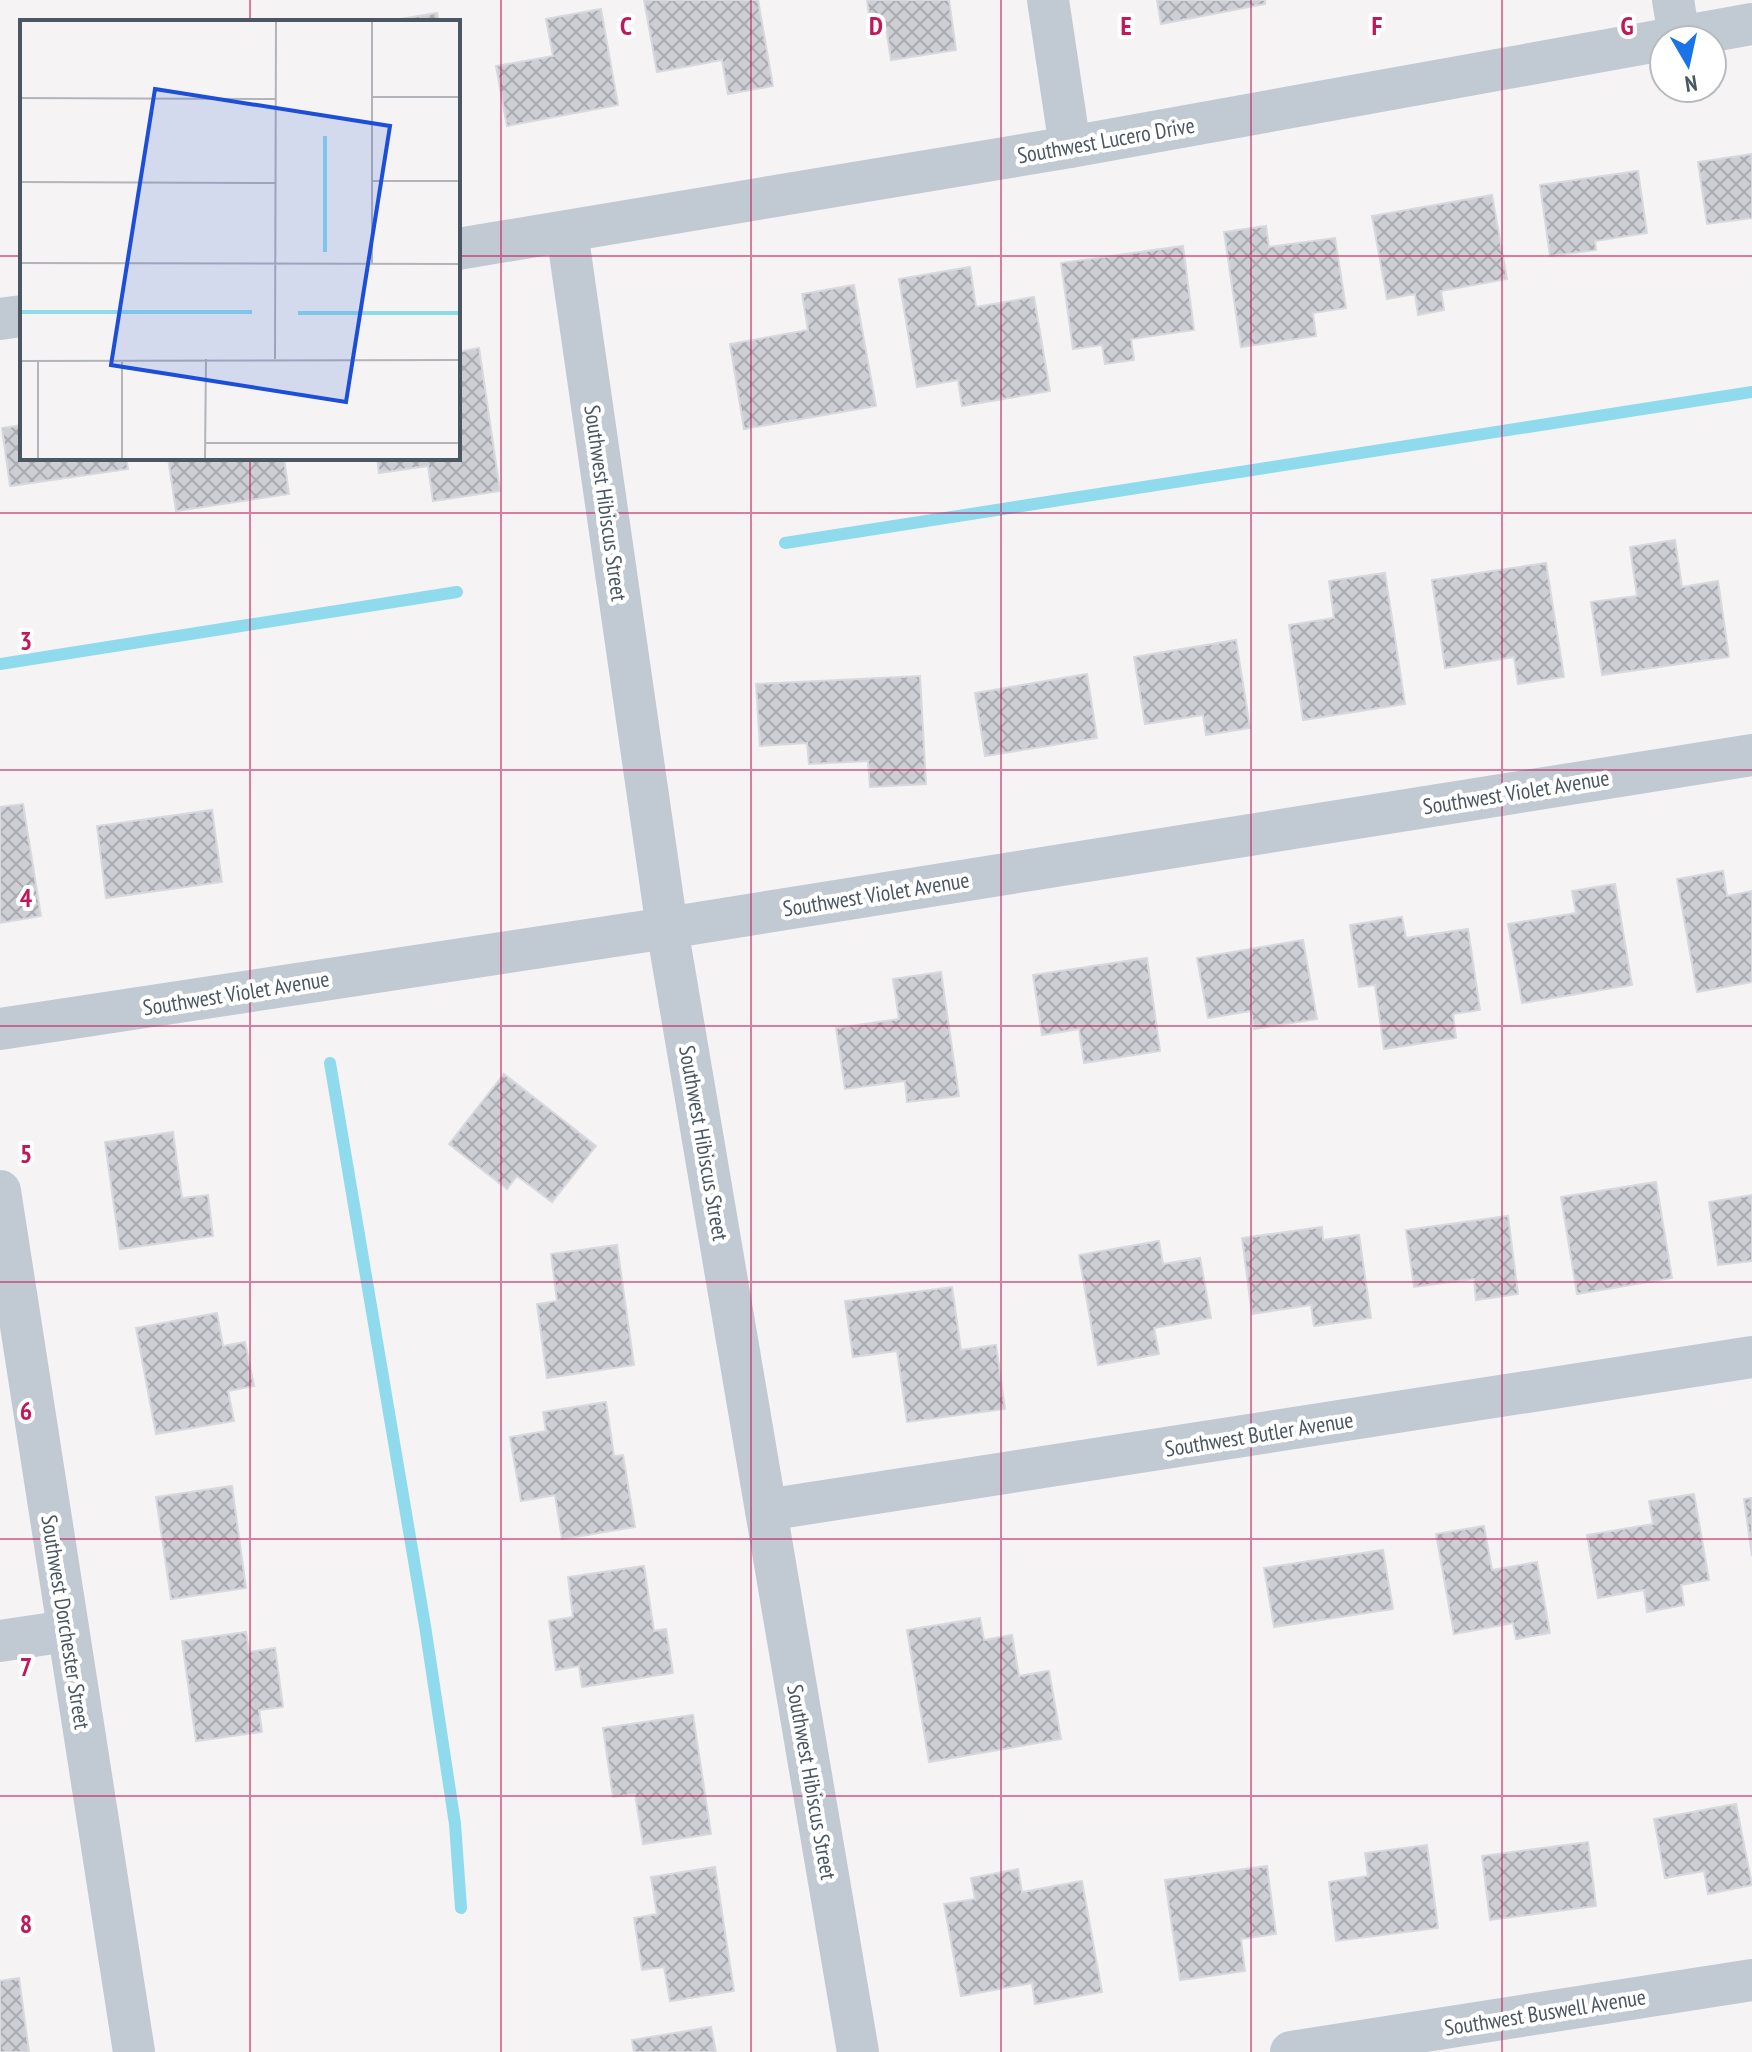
<svg xmlns="http://www.w3.org/2000/svg" width="1752" height="2052" font-family="'PT Sans Narrow',sans-serif">
  <defs>
    <pattern id="building-cross-hatch" width="8" height="8" patternUnits="userSpaceOnUse" patternTransform="scale(2)"><rect width="8" height="8" fill="#cdcfd5"/><path d="M0 0l8 8M0 8l8-8" fill="none" stroke="#a8abb0"/></pattern>
  </defs>
  <rect width="100%" height="100%" fill="#f5f3f3"/>
  <g fill="none" stroke-linecap="round" stroke-linejoin="round">
    <!-- stream -->
    <g stroke="#90daee" stroke-width="12">
      <polyline points="785,543 1752,392"/>
      <polyline points="0,664 457,592"/>
      <polyline points="330,1063 425,1626 455,1824 461,1908"/>
    </g>
  </g>
  <!-- building -->
  <g fill="url(#building-cross-hatch)" stroke="#d7d9de" stroke-width="2">
    <polygon points="644,0 758,0 773,86 728,94 722,60 657,72"/>
    <polygon points="867,0 949,0 956,50 891,60 886,28 871,30"/>
    <polygon points="1157,0 1265,0 1265,4 1161,24"/>
    <polygon points="601,9 618,105 507,126 496,66 553,56 546,19"/>
    <polygon points="437,13 439,22 383,22"/>
    <polygon points="1752,154 1752,218 1707,224 1698,162"/>
    <polygon points="1638,171 1647,233 1595,241 1596,250 1550,256 1540,185"/>
    <polygon points="1492,195 1507,279 1441,291 1444,310 1418,315 1415,294 1387,299 1372,216"/>
    <polygon points="1266,226 1269,247 1335,238 1346,308 1313,313 1316,336 1241,347 1224,232"/>
    <polygon points="1183,246 1194,330 1131,339 1134,360 1105,364 1102,345 1073,349 1061,263"/>
    <polygon points="970,267 976,307 1034,297 1050,391 962,406 958,380 917,387 899,279"/>
    <polygon points="854,285 876,406 744,429 730,344 808,330 802,294"/>
    <polygon points="479,348 500,491 433,501 428,466 379,473 377,458 458,458 458,352"/>
    <polygon points="22,425 22,458 126,458 128,469 10,486 2,428"/>
    <polygon points="168,458 284,458 289,494 176,511"/>
    <polygon points="1675,540 1682,587 1718,581 1729,657 1602,675 1591,602 1637,596 1630,547"/>
    <polygon points="1546,563 1564,677 1518,684 1514,657 1445,668 1432,580"/>
    <polygon points="1385,573 1405,704 1303,720 1289,625 1334,618 1329,581"/>
    <polygon points="1236,640 1250,728 1206,735 1203,715 1145,724 1134,657"/>
    <polygon points="1087,674 1097,738 985,756 975,693"/>
    <polygon points="920,676 926,784 870,787 868,761 809,764 807,743 760,746 756,684"/>
    <polygon points="23,804 41,916 0,923 0,807"/>
    <polygon points="212,810 222,882 106,898 97,826"/>
    <polygon points="1723,871 1727,896 1752,891 1752,982 1697,992 1677,879"/>
    <polygon points="1615,884 1632,985 1522,1003 1508,924 1576,913 1572,891"/>
    <polygon points="1402,917 1406,938 1468,929 1480,1010 1453,1014 1456,1038 1384,1049 1375,985 1359,987 1350,925"/>
    <polygon points="1303,940 1317,1019 1254,1029 1251,1011 1208,1018 1197,958"/>
    <polygon points="1147,958 1160,1051 1084,1063 1079,1029 1042,1035 1033,975"/>
    <polygon points="941,972 959,1096 907,1102 905,1081 845,1089 836,1028 899,1019 893,979"/>
    <polygon points="504,1074 596,1146 552,1202 517,1176 507,1189 449,1144"/>
    <polygon points="173,1132 182,1198 208,1195 213,1236 120,1249 105,1142"/>
    <polygon points="1656,1182 1672,1278 1577,1294 1561,1197"/>
    <polygon points="1752,1195 1752,1261 1718,1265 1709,1202"/>
    <polygon points="1508,1216 1518,1294 1476,1300 1474,1279 1414,1287 1406,1230"/>
    <polygon points="1322,1227 1323,1240 1359,1235 1371,1318 1314,1326 1311,1305 1252,1314 1242,1238"/>
    <polygon points="1159,1241 1163,1264 1200,1258 1211,1318 1154,1328 1159,1354 1098,1365 1079,1255"/>
    <polygon points="617,1245 634,1365 547,1378 537,1304 557,1301 551,1254"/>
    <polygon points="952,1287 961,1350 996,1345 1005,1409 907,1422 897,1351 853,1357 845,1301"/>
    <polygon points="217,1313 223,1346 245,1342 254,1386 228,1391 234,1421 156,1434 136,1328"/>
    <polygon points="606,1402 614,1456 623,1455 635,1527 562,1539 555,1495 521,1501 510,1437 546,1431 543,1412"/>
    <polygon points="232,1486 246,1588 171,1599 156,1497"/>
    <polygon points="1694,1494 1709,1580 1681,1585 1684,1605 1647,1612 1644,1590 1598,1598 1587,1535 1653,1524 1649,1501"/>
    <polygon points="1752,1498 1752,1556 1744,1499"/>
    <polygon points="1484,1526 1492,1570 1537,1562 1550,1633 1516,1639 1513,1623 1454,1634 1436,1534"/>
    <polygon points="1383,1550 1393,1609 1274,1627 1264,1568"/>
    <polygon points="644,1566 654,1631 666,1629 673,1673 582,1687 579,1666 556,1670 549,1621 573,1617 568,1577"/>
    <polygon points="980,1618 984,1640 1012,1635 1019,1676 1049,1671 1061,1739 929,1762 907,1630"/>
    <polygon points="246,1632 249,1652 275,1648 283,1707 259,1710 262,1732 196,1741 182,1641"/>
    <polygon points="693,1715 711,1834 643,1844 635,1794 613,1797 603,1728"/>
    <polygon points="1736,1804 1752,1885 1708,1894 1704,1871 1665,1878 1654,1819"/>
    <polygon points="1588,1842 1596,1906 1490,1920 1482,1856"/>
    <polygon points="1427,1845 1438,1928 1336,1941 1329,1882 1368,1876 1365,1853"/>
    <polygon points="1267,1866 1276,1934 1241,1939 1245,1971 1180,1980 1165,1880"/>
    <polygon points="715,1867 734,1991 670,2001 664,1967 642,1970 634,1918 657,1914 651,1877"/>
    <polygon points="1018,1869 1022,1892 1082,1881 1102,1992 1035,2004 1032,1983 961,1996 944,1904 975,1899 971,1878"/>
    <polygon points="19,1978 29,2052 0,2052 0,1981"/>
    <polygon points="711,2027 716,2052 634,2052 632,2040"/>
  </g>
  <g fill="none" stroke-linecap="round" stroke-linejoin="round">
    <!-- minor -->
    <g stroke="#c1cad2" stroke-width="42">
      <polyline points="1048,0 1070,147"/>
      <polyline points="1673,0 1679,36"/>
      <polyline points="567,232 667,928 858,2052"/>
      <polyline points="458,249 1070,147 1752,24"/>
      <polyline points="0,319 22,316"/>
      <polyline points="0,1029 667,928 1752,755"/>
      <polyline points="0,1191 134,2052"/>
      <polyline points="766,1510 1752,1357"/>
      <polyline points="0,1641 67,1631"/>
      <polyline points="1291,2052 1752,1980"/>
    </g>
  </g>
  <!-- grid -->
  <path fill="none" stroke="#c2185b" stroke-width="2" stroke-opacity="0.55" d="M250 0V22M501 0V2052M751 0V2052M1001 0V2052M1251 0V2052M1502 0V2052M0 256H22M458 256H1752M250 458V2052M0 513H1752M0 770H1752M0 1026H1752M0 1282H1752M0 1539H1752M0 1796H1752"/>
  <g text-anchor="middle" stroke-width="8" stroke-linejoin="round" paint-order="stroke">
    <!-- street labels -->
    <g font-size="22" fill="#4a5661" stroke="#fff">
      <text transform="translate(1106 140) rotate(-10)" y="8">Southwest Lucero Drive</text>
      <text transform="translate(606 503) rotate(82)" y="8">Southwest Hibiscus Street</text>
      <text transform="translate(1516 792) rotate(-9)" y="8">Southwest Violet Avenue</text>
      <text transform="translate(876 894) rotate(-9)" y="8">Southwest Violet Avenue</text>
      <text transform="translate(236 993) rotate(-9)" y="8">Southwest Violet Avenue</text>
      <text transform="translate(704 1143) rotate(80)" y="8">Southwest Hibiscus Street</text>
      <text transform="translate(1259 1434) rotate(-9)" y="8">Southwest Butler Avenue</text>
      <text transform="translate(66 1622) rotate(81)" y="8">Southwest Dorchester Street</text>
      <text transform="translate(812 1782) rotate(80)" y="8">Southwest Hibiscus Street</text>
      <text transform="translate(1545 2012) rotate(-9)" y="8">Southwest Buswell Avenue</text>
    </g>
  </g>
  <!-- overview -->
  <g transform="translate(20 20)">
    <rect width="440" height="440" fill="#f5f3f3"/>
    <path fill="none" stroke="#90daee" stroke-width="4" d="M305 232V116M0 292H232M278 293H440"/>
    <path fill="none" stroke="#b1b4b9" stroke-width="2" d="M352 77H440M0 78 255 79M352 161H440M0 162 256 163M0 243 440 244M352 244V1M255 339 256 1M0 341 440 340M18 341V439M102 341V439M185 423H440M185 439 186 339"/>
    <path fill="#1d4ed8" fill-opacity="0.15" stroke="#1d4ed8" stroke-width="4" d="M135 69 370 106 326 382 91 345Z"/>
    <rect width="440" height="440" fill="none" stroke="#4a5661" stroke-width="4"/>
  </g>
  <g font-size="26" text-anchor="middle" font-weight="bold" fill="#c2185b" stroke="#fff" stroke-width="8" stroke-linejoin="round" paint-order="stroke">
    <text x="626" y="35">C</text>
    <text x="876" y="35">D</text>
    <text x="1126" y="35">E</text>
    <text x="1377" y="35">F</text>
    <text x="1627" y="35">G</text>
    <text x="26" y="650">3</text>
    <text x="26" y="907">4</text>
    <text x="26" y="1163">5</text>
    <text x="26" y="1420">6</text>
    <text x="26" y="1676">7</text>
    <text x="26" y="1933">8</text>
  </g>
  <!-- north arrow -->
  <g transform="translate(1688 64) rotate(171)"><circle r="38" fill="#ffffff" stroke="#b7bbc0" stroke-width="2"/>
  <path d="M0-6L14 30L0 20L-14 30Z" fill="#1a73e8"/>
  <text y="-12" font-size="22" font-weight="bold" text-anchor="middle" fill="#4a5661">N</text>
  </g>
</svg>
